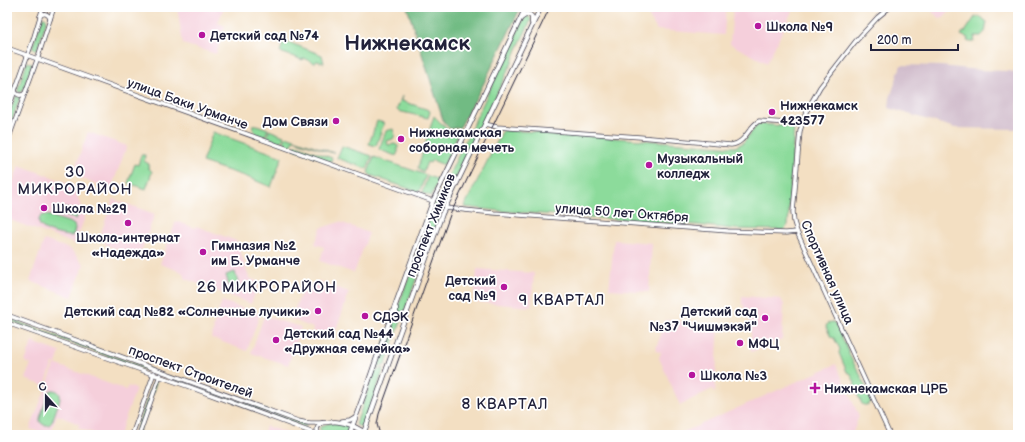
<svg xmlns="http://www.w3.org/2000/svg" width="1025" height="442" font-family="'Balsamiq Sans',sans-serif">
  <rect width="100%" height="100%" fill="#fff"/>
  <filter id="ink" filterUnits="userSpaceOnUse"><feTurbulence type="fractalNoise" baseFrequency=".025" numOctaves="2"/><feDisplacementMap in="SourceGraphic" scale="8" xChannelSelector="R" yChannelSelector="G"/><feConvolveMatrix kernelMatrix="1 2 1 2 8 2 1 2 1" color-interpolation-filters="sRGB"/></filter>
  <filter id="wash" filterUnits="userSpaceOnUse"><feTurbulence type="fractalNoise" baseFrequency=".012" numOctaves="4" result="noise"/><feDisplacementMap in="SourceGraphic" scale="16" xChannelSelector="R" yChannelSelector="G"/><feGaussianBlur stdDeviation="0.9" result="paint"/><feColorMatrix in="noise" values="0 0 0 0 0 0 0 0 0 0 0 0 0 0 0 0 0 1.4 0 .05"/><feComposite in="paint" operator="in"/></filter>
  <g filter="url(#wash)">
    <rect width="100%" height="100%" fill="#f3dfc2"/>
    <!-- built -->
    <g fill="#f5cfdb">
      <polygon points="177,7 224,7 218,23 225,26 216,54 183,44"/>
      <polygon points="643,7 726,7 724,35 657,30"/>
      <polygon points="733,7 794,7 767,63 730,44"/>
      <polygon points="931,7 955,7 941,19 932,12 934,10"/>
      <polygon points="88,132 127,146 111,189 80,178 78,175 75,168"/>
      <polygon points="19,165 71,184 73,185 85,217 75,244 7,219 7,199"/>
      <polygon points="113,199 155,214 139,257 106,245 101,233"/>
      <polygon points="176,221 195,228 196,226 237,241 249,278 259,282 251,304 186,279 182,272 160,264"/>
      <polygon points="340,222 369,233 354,273 320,261 324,247 315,244 321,228"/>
      <polygon points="44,240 70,249 84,264 72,297 30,281"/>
      <polygon points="614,240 652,243 649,292 609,289"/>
      <polygon points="477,269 534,273 531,307 474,302"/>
      <polygon points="319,281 349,292 345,301 346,302 333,338 312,331 313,328 291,319 301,293"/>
      <polygon points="742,296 781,299 784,305 782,339 751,352 751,324 743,312 744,305 742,305"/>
      <polygon points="222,301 260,314 247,351 211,338 214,328 213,328"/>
      <polygon points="264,316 301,327 288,365 251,353"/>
      <polygon points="666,320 719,324 715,393 712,389 680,405 659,358 661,352 655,351"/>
      <polygon points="32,342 60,352 56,364 53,363 45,386 25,379 31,364 25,362"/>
      <polygon points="55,364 126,390 128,386 136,389 119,435 99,435 78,428 79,424 57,415 50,435 30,429"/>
      <polygon points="836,364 859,416 852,435 677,435"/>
      <polygon points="266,426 292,435 263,435"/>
    </g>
    <!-- industrial -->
    <polygon fill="#d1bdcc" points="901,65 941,66 979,70 1009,71 1018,73 1018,129 955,128 889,108 890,98"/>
    <!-- green -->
    <g fill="#8cdb9b" stroke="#577e6b">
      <polygon points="527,16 529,17 531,20 517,49 512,62 442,207 404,313 401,315 398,314 397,310 433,208 524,18"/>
      <polygon points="43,17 45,17 47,19 37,50 32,48"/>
      <polygon points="975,17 981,17 987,22 985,32 981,36 975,36 974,42 967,41 968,38 961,35 963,32 965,32"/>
      <polygon points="285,41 322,55 324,63 317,61 314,63 304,58 303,60 280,52 283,43"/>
      <polygon points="27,62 32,64 23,91 19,93 18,91 18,89"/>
      <polygon points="16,96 20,97 7,135 7,120"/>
      <polygon points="402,96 403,96 402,101 429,110 430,112 428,118 398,111 397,109"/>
      <polygon points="434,116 449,131 460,129 444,165 432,160 430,163 427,162 423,172 419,170 418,167"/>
      <polygon points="377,121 384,123 376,146 369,144"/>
      <path d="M254 124 268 129 265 136C257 137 252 132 254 124Z"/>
      <polygon points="758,124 761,124 794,127 788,225 784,230 733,229 697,225 500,211 492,210 464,207 503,130 553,133 555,136 571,137 575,135 735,147 743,143"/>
      <polygon points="393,129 395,135 393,139 387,141 388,145 395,144 398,146 398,152 396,156 380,150 379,149 386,131"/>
      <polygon points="269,130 284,136 282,142 278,142 267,137"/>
      <polygon points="213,132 282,157 271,187 247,177 202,162"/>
      <polygon points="286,136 334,153 333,153 294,140 292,145 290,146 285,145 284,143"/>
      <polygon points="296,145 332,158 331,161 329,161 295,149 295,147"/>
      <polygon points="342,146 372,156 367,169 337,158"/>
      <polygon points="141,155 145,155 144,161 149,164 148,167 152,172 146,189 128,183 135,164 138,165"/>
      <polygon points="374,157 426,175 420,190 418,192 370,175 368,172"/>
      <polygon points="428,176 439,180 431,196 422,193"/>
      <polygon points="64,208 78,212 76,219 62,215"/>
      <path d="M47 215 71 223 74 225 75 228 74 233 72 236H68C61 235 36 230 39 220 40 216 43 215 47 215Z"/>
      <polygon points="235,272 240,290 231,293 226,275"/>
      <polygon points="395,316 398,319 402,319 385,365 375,369 389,329"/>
      <polygon points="7,318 150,369 149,371 7,320"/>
      <path d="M831 322H833L835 323 848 350C850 358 854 364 858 370 863 379 866 390 871 399V402C868 405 865 406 862 404L854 387 855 383 850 373 847 372 839 353 840 349 834 338 831 337 826 327 827 324Z"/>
      <polygon points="384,368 363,428 356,425 358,418 374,372"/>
      <polygon points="167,376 305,424 306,426 306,427 167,377"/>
      <polygon points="154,381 156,383 137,435 134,435"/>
      <path d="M52 390C58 390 61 393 60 399L52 422 49 425H44L40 422V418L48 394 50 391Z"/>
      <path d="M333 423H340L350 426 346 435C337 435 327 437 320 430V427L326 424Z"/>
    </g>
    <!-- forest -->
    <polygon fill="#71bb83" stroke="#4a6e5f" points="407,7 521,7 483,85 460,127 450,129 444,123"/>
  </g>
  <g filter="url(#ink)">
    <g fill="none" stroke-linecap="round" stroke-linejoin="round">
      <defs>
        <g id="secondary">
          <polyline points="890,7 878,17 855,42 820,87 806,112 800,131 793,212 794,222 797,232 890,435"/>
          <path d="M40 16C44 12 49 14 50 19"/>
          <polyline points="7,48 433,201"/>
          <path d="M15 89C15 95 21 97 25 93"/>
          <polyline points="7,113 33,40 43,7"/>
          <path d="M485 124 497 127 640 137 731 145C745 144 748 127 759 121L802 124"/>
          <polyline points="7,143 37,60 54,7"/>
          <polyline points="445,208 494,213 728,231 786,233 797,232"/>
          <path d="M7 315 298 421C302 422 307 423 311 423 328 424 334 418 353 426"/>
          <polyline points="7,323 187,386 319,435"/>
          <polyline points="342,421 350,420 355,417"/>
          <polyline points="132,435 154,373"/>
          <polyline points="139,435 160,375"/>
          <path d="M320 435C315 431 317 426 322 423"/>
        </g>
        <g id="primary">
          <polyline points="521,18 527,14 530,15 532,17 532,23"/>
          <polyline points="396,308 396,313 398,316 403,316 407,313"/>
          <polyline points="353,426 364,432"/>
          <polyline points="349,435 366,389 387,328 433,201 526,7"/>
          <polyline points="363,435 442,214 541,7"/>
        </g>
      </defs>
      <!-- secondary casing -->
      <use href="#secondary" stroke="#413e4f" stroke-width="5"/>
      <!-- primary casing -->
      <use href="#primary" stroke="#413e4f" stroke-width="5.5"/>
      <!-- secondary -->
      <use href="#secondary" stroke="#fff" stroke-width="3.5"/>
      <!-- primary -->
      <use href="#primary" stroke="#fff" stroke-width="4"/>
      <!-- tram -->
      <polyline stroke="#22223b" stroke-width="1" points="380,435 377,424 379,414 450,215 550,7"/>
    </g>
  </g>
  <!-- markers -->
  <g fill="#b5179e" stroke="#fff" stroke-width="1.5">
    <circle cx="758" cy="26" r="4"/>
    <circle cx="202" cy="35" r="4"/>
    <circle cx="772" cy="112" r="4"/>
    <circle cx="336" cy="121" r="4"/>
    <circle cx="401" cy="139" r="4"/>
    <circle cx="649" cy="165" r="4"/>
    <circle cx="44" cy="208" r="4"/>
    <circle cx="128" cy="223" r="4"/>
    <circle cx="203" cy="252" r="4"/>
    <circle cx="504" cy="287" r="4"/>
    <circle cx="318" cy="311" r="4"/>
    <circle cx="365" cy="316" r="4"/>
    <circle cx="765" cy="318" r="4"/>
    <circle cx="276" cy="340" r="4"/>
    <circle cx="740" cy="343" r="4"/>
    <circle cx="692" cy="375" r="4"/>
    <path d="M813 382h4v4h4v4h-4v4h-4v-4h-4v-4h4z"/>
  </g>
  <g text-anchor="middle" stroke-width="3.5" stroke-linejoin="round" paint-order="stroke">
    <!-- poi labels -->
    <g font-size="13" font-weight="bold" fill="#22223b" stroke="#fff" text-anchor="start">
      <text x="766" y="31">Школа №9</text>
      <text x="210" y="40">Детский сад №74</text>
      <text x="780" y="110">Нижнекамск<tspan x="780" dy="15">423577</tspan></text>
      <text x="328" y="126" text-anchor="end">Дом Связи</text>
      <text x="409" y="137">Нижнекамская<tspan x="409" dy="15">соборная мечеть</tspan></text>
      <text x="657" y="163">Музыкальный<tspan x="657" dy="15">колледж</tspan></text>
      <text x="52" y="213">Школа №29</text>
      <text x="128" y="242" text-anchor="middle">Школа-интернат<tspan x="128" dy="15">«Надежда»</tspan></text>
      <text x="211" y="250">Гимназия №2<tspan x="211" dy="15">им Б. Урманче</tspan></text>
      <text x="496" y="285" text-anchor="end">Детский<tspan x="496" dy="15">сад №9</tspan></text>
      <text x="310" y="316" text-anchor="end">Детский сад №82 «Солнечные лучики»</text>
      <text x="757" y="316" text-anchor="end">Детский сад<tspan x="757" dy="15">№37 "Чишмэкэй"</tspan></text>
      <text x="373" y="321">СДЭК</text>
      <text x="284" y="338">Детский сад №44<tspan x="284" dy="15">«Дружная семейка»</tspan></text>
      <text x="748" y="348">МФЦ</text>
      <text x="700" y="380">Школа №3</text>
      <text x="824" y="393">Нижнекамская ЦРБ</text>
    </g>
    <!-- street labels -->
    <g font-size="13" fill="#22223b" stroke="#fff">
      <text transform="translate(188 103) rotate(20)" y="5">улица Баки Урманче</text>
      <text transform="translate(622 212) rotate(4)" y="5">улица 50 лет Октября</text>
      <text transform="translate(430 225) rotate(-68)" y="5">проспект Химиков</text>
      <text transform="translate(828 272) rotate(66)" y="5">Спортивная улица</text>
      <text transform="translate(191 371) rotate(20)" y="5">проспект Строителей</text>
    </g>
    <!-- quarter labels -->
    <g font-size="15" letter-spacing="1" fill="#22223b" stroke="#fff">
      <text x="75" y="177">30<tspan x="75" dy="17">МИКРОРАЙОН</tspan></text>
      <text x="267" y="292">26 МИКРОРАЙОН</text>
      <text x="562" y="305">9 КВАРТАЛ</text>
      <text x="505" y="409">8 КВАРТАЛ</text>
    </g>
    <!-- town labels -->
    <g font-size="21" font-weight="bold" fill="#22223b" stroke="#fff">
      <text x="407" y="50">Нижнекамск</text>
    </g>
  </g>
  <!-- margin -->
  <rect width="1025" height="442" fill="none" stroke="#fff" stroke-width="24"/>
  <!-- north arrow -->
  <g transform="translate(46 396) rotate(339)" stroke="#ffffff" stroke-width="3" paint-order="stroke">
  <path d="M0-3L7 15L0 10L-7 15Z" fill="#22223b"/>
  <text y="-6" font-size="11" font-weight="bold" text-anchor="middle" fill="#22223b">С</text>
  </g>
  <!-- scale -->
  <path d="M871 44v6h87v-6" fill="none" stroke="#22223b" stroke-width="2"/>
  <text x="877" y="44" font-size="12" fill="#22223b" stroke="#ffffff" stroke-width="3" paint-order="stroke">200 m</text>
</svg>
